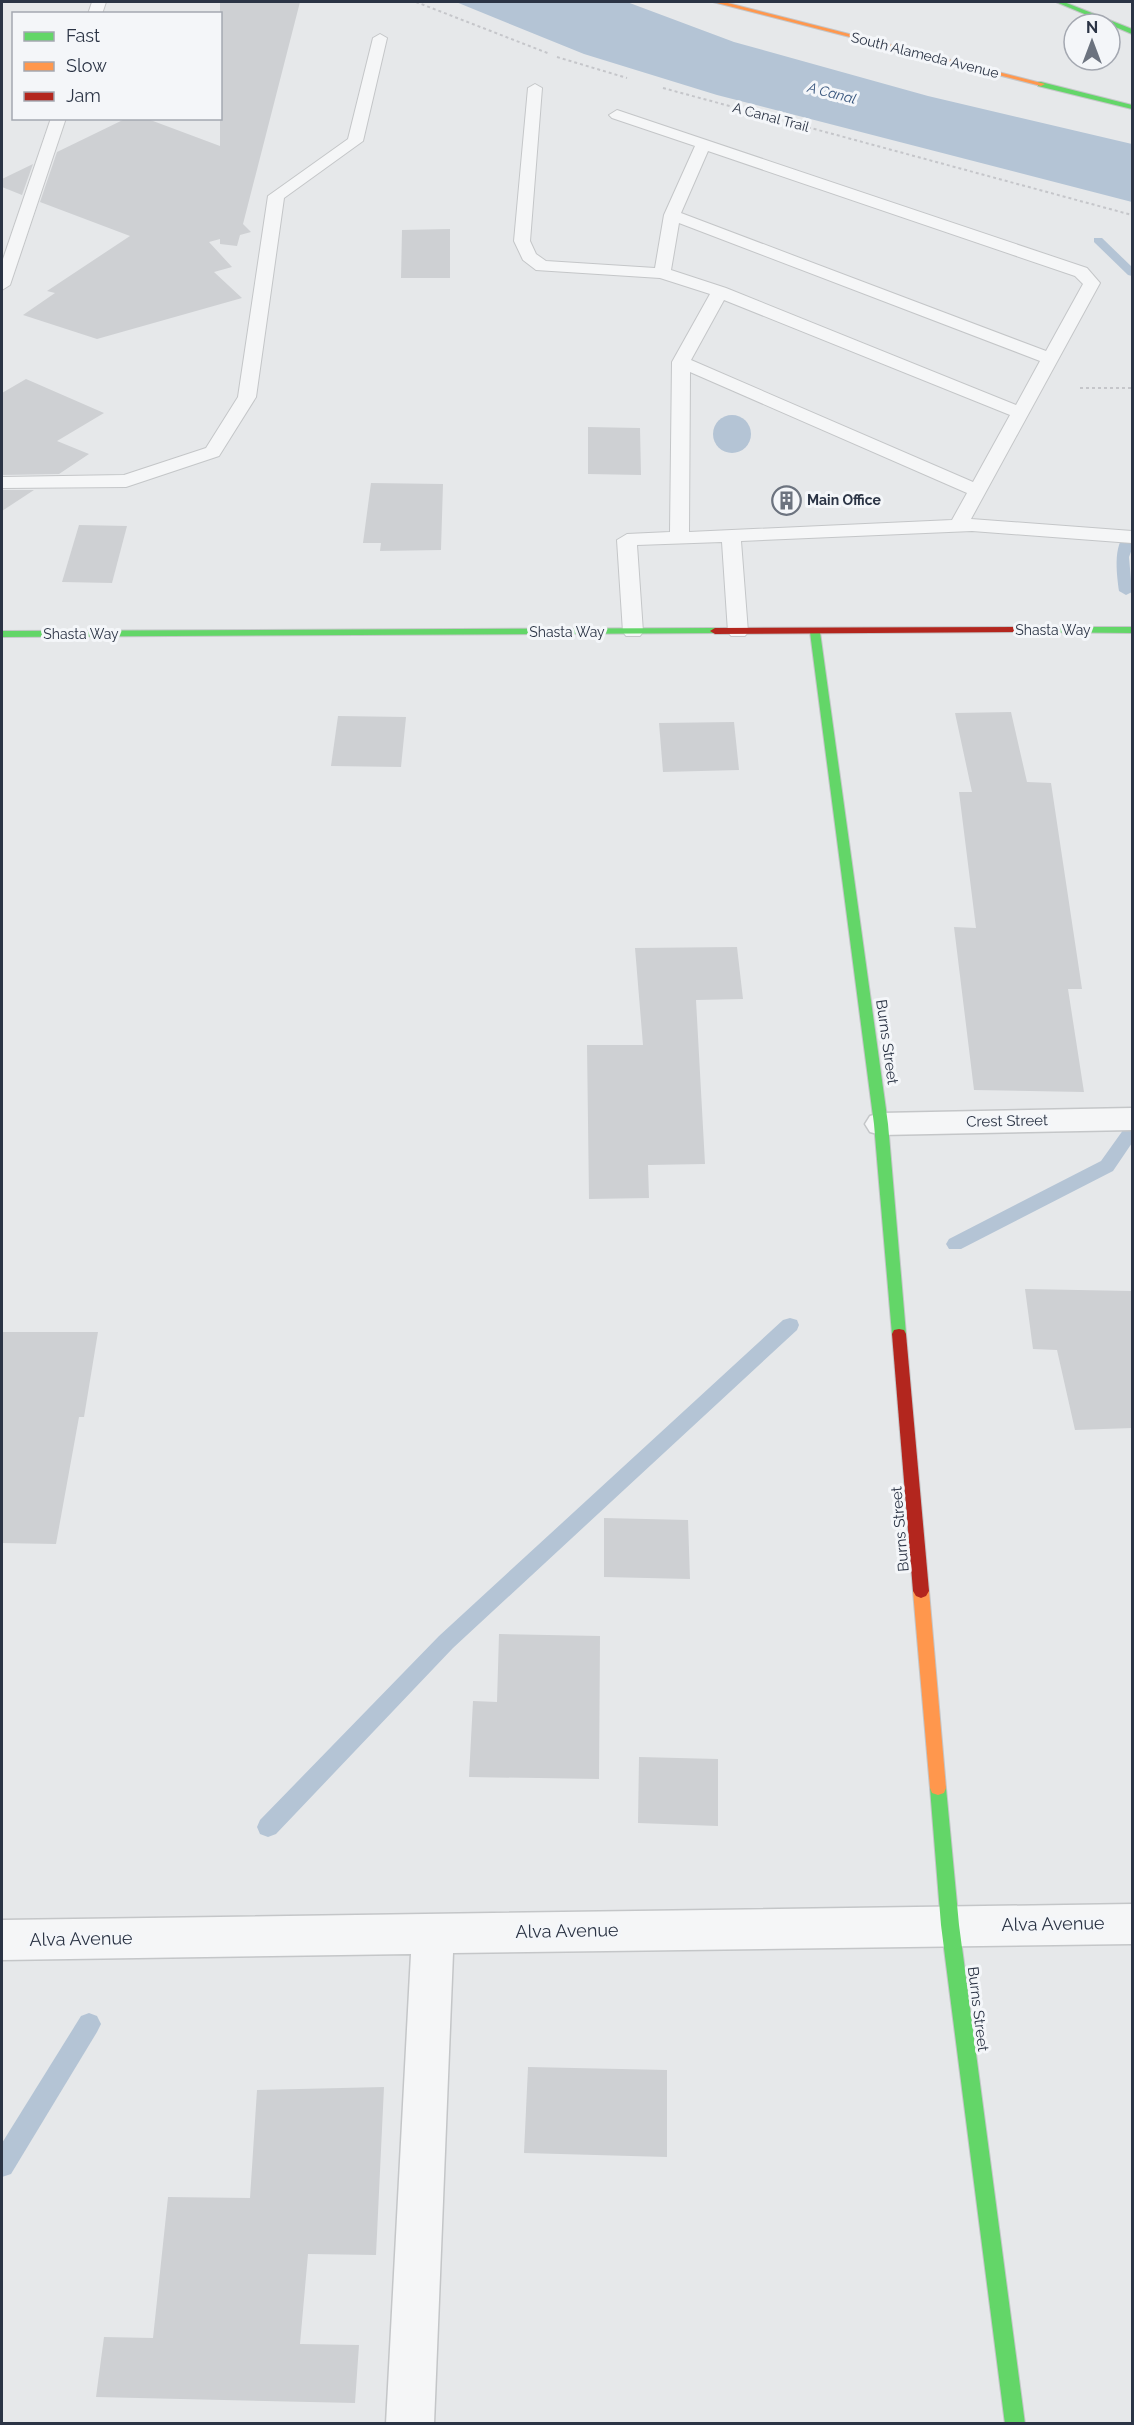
<svg xmlns="http://www.w3.org/2000/svg" width="1134" height="2425" font-family="Raleway,sans-serif">
  <rect width="100%" height="100%" fill="#e6e8ea"/>
  <!-- water -->
  <g fill="#b4c4d5">
    <polygon points="456,2 627,2 734,42 928,96 1132,144 1132,202 717,95 584,54"/>
    <circle cx="732" cy="434" r="19"/>
  </g>
  <g fill="none" stroke-linecap="round" stroke-linejoin="round">
    <!-- stream -->
    <g fill="#b4c4d5" fill-rule="evenodd">
      <polygon points="1094,238 1102,238 1132,267 1132,276 1128,275 1094,242"/>
      <path d="M1132 531V549L1129 557 1132 592 1126 595 1119 591C1117 575 1111 537 1132 531Z"/>
      <polygon points="1132,1124 1132,1143 1113,1171 961,1249 949,1249 946,1244 949,1239 1101,1161 1126,1126"/>
      <polygon points="790,1318 797,1320 799,1325 797,1330 453,1648 276,1834 268,1837 260,1834 257,1827 260,1820 439,1636 783,1320"/>
      <polygon points="89,2013 97,2016 101,2024 97,2032 11,2174 2,2177 2,2143 81,2016"/>
    </g>
  </g>
  <!-- building -->
  <g fill="#ced0d3">
    <polygon points="220,2 300,2 243,224 251,232 240,235 237,246 220,244 220,239 209,242 232,267 214,272 242,298 97,339 23,315 55,293 47,291 130,236 40,202 57,152 127,118 145,118 220,146"/>
    <polygon points="33,164 22,195 2,187 2,179"/>
    <polygon points="450,229 450,278 401,278 402,230"/>
    <polygon points="26,379 104,413 57,441 89,454 59,474 2,475 2,393"/>
    <polygon points="588,427 640,428 641,475 588,474"/>
    <polygon points="371,483 443,484 441,550 380,551 381,543 363,543"/>
    <polygon points="2,490 34,490 2,511"/>
    <polygon points="79,525 127,526 112,583 62,582"/>
    <polygon points="1011,712 1027,782 1051,783 1082,989 1068,989 1084,1092 974,1090 954,927 976,928 959,792 972,792 955,713"/>
    <polygon points="338,716 406,717 401,767 331,766"/>
    <polygon points="734,722 739,770 663,772 659,723"/>
    <polygon points="737,947 743,999 696,1000 705,1164 648,1165 649,1198 589,1199 587,1045 643,1045 635,948"/>
    <polygon points="1025,1289 1132,1291 1132,1428 1075,1430 1057,1350 1033,1349"/>
    <polygon points="2,1332 98,1332 84,1417 79,1417 56,1544 2,1543"/>
    <polygon points="604,1518 688,1520 690,1579 604,1577"/>
    <polygon points="499,1634 600,1636 599,1779 469,1777 473,1701 497,1702"/>
    <polygon points="639,1757 718,1759 718,1826 638,1823"/>
    <polygon points="528,2067 667,2070 667,2157 524,2153"/>
    <polygon points="384,2087 376,2255 308,2254 300,2344 359,2345 355,2403 96,2397 104,2337 153,2338 168,2197 250,2198 257,2090"/>
  </g>
  <g fill="none" stroke-linecap="round" stroke-linejoin="round">
    <defs>
      <g id="lane">
        <polygon points="92,2 106,2 102,14 88,14"/>
        <polygon points="380,34 387,38 363,141 284,198 256,397 219,456 126,487 2,488 2,477 124,475 206,448 238,397 268,196 348,139 373,38"/>
        <path d="M535 84 542 88 530 241 536 254 546 261 655 268 664 215 695 146 612 118 609 115 617 110 1087 268 1100 283 971 519 1132 531V543L972 531 741 541 748 632 745 636H731L728 632 722 542 637 545 643 632 640 636H626L623 632 617 540 627 534 670 532 672 362 710 294 660 278 536 270 523 260 514 241 528 88ZM708 151 1075 276 1083 284 1046 351 681 213ZM679 223 1040 361 1016 405 726 288 671 270ZM724 300 1010 415 973 482 691 360ZM690 372 967 493 952 520 689 532Z"/>
        <polygon points="51,118 66,118 10,285 2,290 2,262"/>
      </g>
      <g id="street">
        <polygon points="1132,1108 1132,1130 881,1135 870,1132 865,1124 870,1116 881,1113"/>
        <polygon points="1132,1904 1132,1944 453,1953 434,2424 386,2424 411,1954 2,1960 2,1920"/>
      </g>
      <g id="fast">
        <polygon points="1056,2 1064,2 1132,29 1132,34"/>
        <polygon points="1041,82 1132,105 1132,109 1038,86 1038,82"/>
        <polygon points="1024,627 1132,627 1132,633 1020,632 1019,630"/>
        <polygon points="715,628 720,631 719,633 2,637 2,631"/>
        <polygon points="815,629 820,632 888,1124 906,1334 904,1338 894,1338 892,1334 874,1124 810,632"/>
        <polygon points="938,1781 944,1783 946,1788 959,1925 1025,2424 1005,2424 941,1925 930,1788 932,1783"/>
      </g>
      <g id="slow">
        <polygon points="713,2 724,2 1045,84 1041,86"/>
        <polygon points="921,1584 926,1586 929,1591 946,1788 944,1793 938,1795 932,1793 930,1788 913,1591 916,1586"/>
      </g>
      <g id="jam">
        <polygon points="1024,627 1029,630 1028,632 715,634 710,631 715,628"/>
        <polygon points="899,1329 904,1330 906,1334 929,1591 926,1596 921,1598 916,1596 913,1591 892,1334 894,1330"/>
      </g>
    </defs>
    <!-- lane casing -->
    <use href="#lane" stroke="#c4c6c8" stroke-width="2"/>
    <!-- street casing -->
    <use href="#street" stroke="#c4c6c8" stroke-width="3"/>
    <!-- fast casing -->
    <use href="#fast" stroke="#c4c6c8" stroke-width="2"/>
    <!-- slow casing -->
    <use href="#slow" stroke="#c4c6c8" stroke-width="2"/>
    <!-- jam casing -->
    <use href="#jam" stroke="#c4c6c8" stroke-width="2"/>
    <!-- path -->
    <g stroke="#c5c6ca" stroke-width="2" stroke-dasharray="3 3" stroke-linecap="butt">
      <polyline points="416,2 550,54"/>
      <polyline points="557,57 627,78"/>
      <polyline points="663,88 1132,215"/>
      <polyline points="1080,388 1132,388"/>
    </g>
    <!-- lane -->
    <use href="#lane" fill="#f5f6f7" fill-rule="evenodd"/>
    <!-- street -->
    <use href="#street" fill="#f5f6f7" fill-rule="evenodd"/>
    <!-- fast -->
    <use href="#fast" fill="#63d668" fill-rule="evenodd"/>
    <!-- slow -->
    <use href="#slow" fill="#ff974d" fill-rule="evenodd"/>
    <!-- jam -->
    <use href="#jam" fill="#b3261e" fill-rule="evenodd"/>
  </g>
  <!-- icons -->
  <defs>
    <symbol id="building-ring" viewBox="-11 -11 22 22"><circle r="9.5" fill="#f4f6f9" stroke="#6c737f" stroke-width="1.5"/><path d="M-4-6H4V6H1V3H-1V6H-4ZM-2.5-4.3h1.7v1.8h-1.7ZM.8-4.3h1.7v1.8H.8ZM-2.5-1h1.7V.8h-1.7ZM.8-1h1.7V.8H.8Z" fill="#6c737f"/></symbol>
  </defs>
  <g fill-rule="evenodd">
    <use href="#building-ring" x="770" y="484" width="33" height="33"/>
  </g>
  <g text-anchor="middle" stroke-width="6" stroke-linejoin="round" paint-order="stroke">
    <!-- far-street labels -->
    <g font-size="14" fill="#2b3445" stroke="#f4f6f9">
      <text transform="translate(925 55) rotate(14)" y="5">South Alameda Avenue</text>
      <text transform="translate(771 117) rotate(15)" y="5">A Canal Trail</text>
      <text x="1053" y="635">Shasta Way</text>
      <text x="567" y="637">Shasta Way</text>
      <text x="81" y="639">Shasta Way</text>
    </g>
    <!-- far-water labels -->
    <g font-size="14" font-style="italic" fill="#34527a" stroke="#f4f6f9">
      <text transform="translate(832 93) rotate(14)" y="5">A Canal</text>
    </g>
    <!-- far-poi labels -->
    <g font-size="14" font-weight="bold" fill="#2b3445" stroke="#f4f6f9" text-anchor="start">
      <text x="807" y="505">Main Office</text>
    </g>
    <!-- street labels -->
    <g font-size="15" fill="#2b3445" stroke="#f4f6f9">
      <text transform="translate(887 1042) rotate(82)" y="5">Burns Street</text>
      <text transform="translate(1007 1121) rotate(-1)" y="5">Crest Street</text>
      <text transform="translate(900 1529) rotate(-95)" y="5">Burns Street</text>
      <text transform="translate(978 2009) rotate(83)" y="5">Burns Street</text>
    </g>
    <!-- near-street labels -->
    <g font-size="18" fill="#2b3445" stroke="#f4f6f9">
      <text transform="translate(1053 1924) rotate(-1)" y="6">Alva Avenue</text>
      <text transform="translate(567 1931) rotate(-1)" y="6">Alva Avenue</text>
      <text transform="translate(81 1939) rotate(-1)" y="6">Alva Avenue</text>
    </g>
  </g>
  <!-- border -->
  <rect width="1134" height="2425" fill="none" stroke="#2b3445" stroke-width="6"/>
  <!-- legend -->
  <rect x="12" y="12" width="210" height="108" fill="#f4f6f9" stroke="#a4a8b1" stroke-width="1.5"/>
  <rect x="24" y="32" width="30" height="9" fill="#63d668" stroke="#a4a8b1" stroke-width="1.5"/>
  <text x="66" y="42" font-size="18" fill="#2b3445">Fast</text>
  <rect x="24" y="62" width="30" height="9" fill="#ff974d" stroke="#a4a8b1" stroke-width="1.5"/>
  <text x="66" y="72" font-size="18" fill="#2b3445">Slow</text>
  <rect x="24" y="92" width="30" height="9" fill="#b3261e" stroke="#a4a8b1" stroke-width="1.5"/>
  <text x="66" y="102" font-size="18" fill="#2b3445">Jam</text>
  <!-- north arrow -->
  <g transform="translate(1092 42)"><circle r="28" fill="#f4f6f9" stroke="#a4a8b1" stroke-width="1.5"/>
  <path d="M0-4.5L10 22L0 15L-10 22Z" fill="#6c737f"/>
  <text y="-9" font-size="16" font-weight="bold" text-anchor="middle" fill="#2b3445">N</text>
  </g>
</svg>
